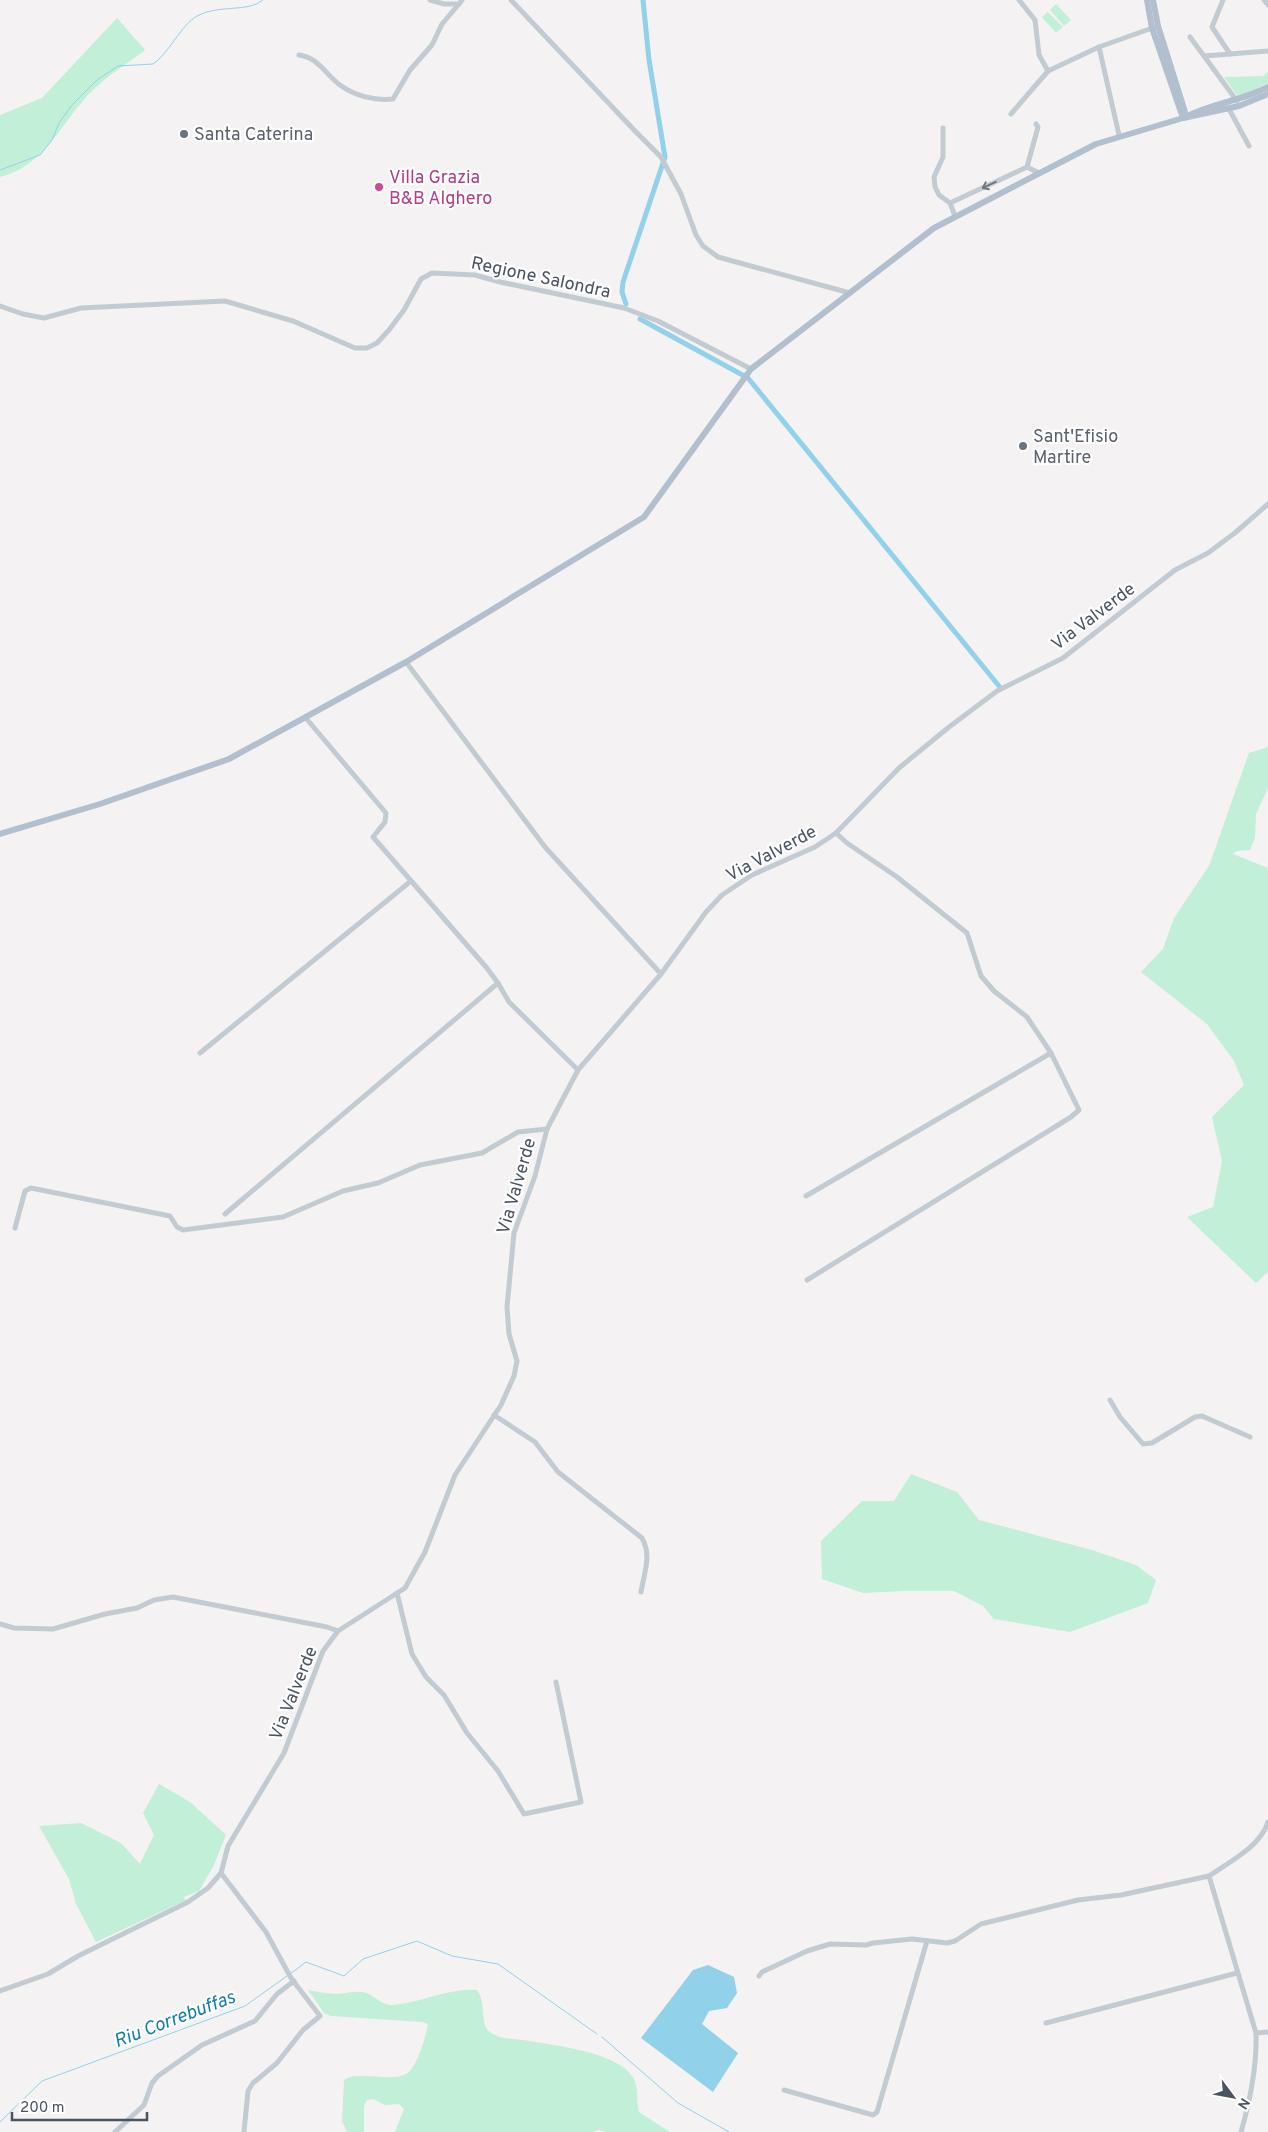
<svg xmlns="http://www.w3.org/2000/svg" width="1268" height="2132" font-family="Overpass,sans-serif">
  <rect width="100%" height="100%" fill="#f4f2f2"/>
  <!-- green -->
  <g fill="#c2efd7">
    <polygon points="1056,4 1071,20 1064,26 1050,10"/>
    <polygon points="1048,12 1063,27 1056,33 1042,17"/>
    <path d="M117 18 145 50C128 63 108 75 93 90 62 120 46 166 0 177V115L42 98Z"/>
    <polygon points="1268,72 1268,83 1239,98 1224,77 1263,76"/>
    <polygon points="1268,747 1268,788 1256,814 1255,838 1250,850 1237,851 1233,854 1268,868 1268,1272 1256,1283 1187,1217 1213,1207 1222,1161 1212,1117 1244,1085 1234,1061 1207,1024 1141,972 1163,949 1174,918 1209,866 1249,753"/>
    <polygon points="911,1474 957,1492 979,1520 1092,1550 1136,1565 1156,1580 1148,1603 1070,1632 994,1619 983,1606 954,1591 903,1591 863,1593 822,1579 821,1541 862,1501 894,1501"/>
    <polygon points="159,1784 190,1802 226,1835 213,1867 199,1891 184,1897 186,1900 96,1942 76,1904 69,1879 39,1826 81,1823 121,1843 140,1864 154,1835 143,1813"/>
    <path d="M308 1990C319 1992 329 1994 339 1994 347 1993 355 1991 362 1992 375 1994 380 2006 394 2005 422 2002 449 1988 477 1990 487 2003 479 2025 490 2032 499 2039 513 2039 524 2040 551 2045 621 2052 634 2079 639 2090 636 2100 639 2112L670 2132H606L598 2130 593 2132H395L404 2109 399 2104 385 2105 373 2099 367 2100 364 2106V2132H347L342 2121 344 2080C351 2075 357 2076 366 2076 378 2076 393 2079 404 2075 416 2072 426 2036 428 2024L422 2022 331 2016 324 2013Z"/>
  </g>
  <!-- water -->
  <polygon fill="#91d1ea" points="708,1965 734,1977 737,1993 727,2008 709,2011 702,2024 738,2053 713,2092 641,2038 693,1970"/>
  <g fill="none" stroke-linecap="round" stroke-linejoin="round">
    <!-- stream -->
    <g stroke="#91d1ea" stroke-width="1">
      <path d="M0 170 40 155 52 140 59 123 72 105 97 80 118 66 153 64C169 53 182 24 197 16 218 4 249 13 263 0"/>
      <polyline points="290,1974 306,1962 344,1976 363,1959 417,1941 452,1956 498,1964 597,2034"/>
      <polyline points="602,2037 678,2103 729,2132"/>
      <polyline points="0,2122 42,2081 245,2006 287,1976"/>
    </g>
    <!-- canal -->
    <g stroke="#91d1ea" stroke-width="5">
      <polyline points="626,304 622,292 623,282 665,157 649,60 643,0"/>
      <polyline points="640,319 748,378 999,686"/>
    </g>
    <!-- minor -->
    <g stroke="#c3cbd2" stroke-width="5">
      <polyline points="430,0 444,4 459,4 462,0"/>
      <polyline points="511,0 636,132 661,157 681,194 696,235 703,246 718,257 850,293"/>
      <polyline points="1019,0 1035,20 1039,55 1048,71"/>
      <polyline points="1223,0 1212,27 1230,54"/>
      <polyline points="1264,0 1268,5"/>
      <polyline points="1190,37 1237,101"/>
      <polyline points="1099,47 1119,135"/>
      <path d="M299 55C318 57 327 76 340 85 355 96 375 101 393 99L410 70 432 45 442 24 459 4"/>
      <polyline points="1204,56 1268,51"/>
      <polyline points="1229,109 1249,146"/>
      <polyline points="1011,114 1048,71 1099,47 1155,27"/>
      <polyline points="943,128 943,157 934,177 935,187 939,195 950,203 955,216"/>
      <polyline points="1027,167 1038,127 1036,124"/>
      <polyline points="1027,167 1039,173"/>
      <polyline points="950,203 1027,167"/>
      <polyline points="0,306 23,314 44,318 81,308 225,301 293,321 355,348 367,348 377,343 389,330 404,310 421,279 432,273 475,275 500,282 624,308 658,321 751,369"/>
      <polyline points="406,662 545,847 661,974"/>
      <polyline points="305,717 386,813 385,822 373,837 486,967 498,983 509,1002 578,1070"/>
      <polyline points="200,1053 411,881"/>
      <polyline points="806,1196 1051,1053"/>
      <polyline points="225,1214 498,983"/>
      <polyline points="15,1228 25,1191 31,1188 170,1216 177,1227 183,1230 283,1217 343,1191 378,1183 420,1165 482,1153 518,1132 547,1129"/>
      <polyline points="807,1280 1071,1117 1079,1110 1051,1053 1027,1017 994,991 981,976 967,933 897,877 847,843 836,833"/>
      <polyline points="1110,1400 1120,1417 1143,1444 1152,1443 1195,1417 1202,1416 1250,1437"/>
      <path d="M494 1415 535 1442 558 1472 642 1538C652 1555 644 1574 641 1592"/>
      <polyline points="397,1593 412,1654 426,1677 444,1695 467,1733 498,1771 524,1814 581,1802 556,1682"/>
      <polyline points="0,1624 14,1628 53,1629 105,1614 137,1608 154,1600 173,1597 327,1627 338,1631"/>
      <polyline points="221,1873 266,1932 291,1978 320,2016 303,2030 277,2063 253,2083 248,2091 244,2132"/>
      <polyline points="759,1976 762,1972 807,1951 830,1944 866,1945 873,1943 912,1939 947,1943 955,1941 981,1924 1078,1900 1121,1895 1209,1876"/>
      <polyline points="0,1991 48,1974 78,1956 188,1902 208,1888 221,1873 228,1846 284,1753 323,1651 338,1631 405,1588 425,1552 455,1475 501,1405 514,1376 517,1361 509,1334 507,1307 514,1233 535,1176 547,1129 578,1070 661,974 706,912 722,895 752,875 815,847 836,833 899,768 949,727 997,691 1063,658 1175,570 1208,553 1236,532 1268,504"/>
      <polyline points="1046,2023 1237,1973"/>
      <polyline points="1256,2033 1268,2032"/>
      <polyline points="784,2090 873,2115 877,2112 927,1941"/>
      <polyline points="115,2132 144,2105 152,2083 158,2076 202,2045 255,2021 277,1994 294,1981"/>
      <path d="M1241 2132C1250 2101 1257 2065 1256 2033L1209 1876C1229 1862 1260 1847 1268 1822"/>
    </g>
    <!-- major -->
    <g stroke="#b2bfcf" stroke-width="6">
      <polyline points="1147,0 1152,28 1183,118"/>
      <polyline points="1153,0 1158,26 1185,112 1183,118"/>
      <path d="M1186 117C1212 103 1242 101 1268 87"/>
      <polyline points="0,834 100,804 229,759 406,662 644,517 751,369 934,228 1096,144 1183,118 1239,106 1268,94"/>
    </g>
  </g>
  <!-- one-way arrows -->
  <defs><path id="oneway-shaft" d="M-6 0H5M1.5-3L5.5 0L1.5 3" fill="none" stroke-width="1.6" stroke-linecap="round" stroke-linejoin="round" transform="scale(1.25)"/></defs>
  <use stroke="#6e7782" href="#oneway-shaft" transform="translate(989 185) rotate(155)"/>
  <!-- markers -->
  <g fill="#6b7280" stroke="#fff" stroke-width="2">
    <circle cx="184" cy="134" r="5"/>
    <circle cx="1023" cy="446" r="5"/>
  </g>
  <circle fill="#d1479c" stroke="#fff" stroke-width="2" cx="379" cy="187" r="5"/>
  <g text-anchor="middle" stroke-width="4.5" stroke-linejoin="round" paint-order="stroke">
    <!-- worship labels -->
    <g font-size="18" fill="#5b616d" stroke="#fff" text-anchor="start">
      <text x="194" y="140">Santa Caterina</text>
      <text x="1033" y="442">Sant'Efisio<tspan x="1033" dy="21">Martire</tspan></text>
    </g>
    <!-- hotel labels -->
    <g font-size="18" fill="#b23c85" stroke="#fff" text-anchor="start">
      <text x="389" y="183">Villa Grazia<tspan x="389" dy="21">B&amp;B Alghero</tspan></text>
    </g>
    <!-- street labels -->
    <g font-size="18" fill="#4a535f" stroke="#fff">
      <text transform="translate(541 277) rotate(12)" y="6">Regione Salondra</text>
      <text transform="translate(1093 616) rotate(-37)" y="6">Via Valverde</text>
      <text transform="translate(771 853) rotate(-28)" y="6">Via Valverde</text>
      <text transform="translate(516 1186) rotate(-74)" y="6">Via Valverde</text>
      <text transform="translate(293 1693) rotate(-68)" y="6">Via Valverde</text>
    </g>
    <!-- water labels -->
    <g font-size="19" font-style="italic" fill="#107eab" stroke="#fff">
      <text transform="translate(174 2018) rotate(-21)" y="7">Riu Correbuffas</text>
    </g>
  </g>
  <!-- north arrow -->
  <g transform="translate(1233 2097) rotate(122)" stroke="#ffffff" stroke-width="4" paint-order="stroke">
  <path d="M0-4L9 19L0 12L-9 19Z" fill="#4a535f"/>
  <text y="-8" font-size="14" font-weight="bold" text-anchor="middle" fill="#4a535f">N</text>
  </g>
  <!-- scale -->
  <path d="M12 2112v8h135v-8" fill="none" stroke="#4a535f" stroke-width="2.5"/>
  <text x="20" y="2112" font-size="15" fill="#4a535f" stroke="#ffffff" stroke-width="4" paint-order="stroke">200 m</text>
</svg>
